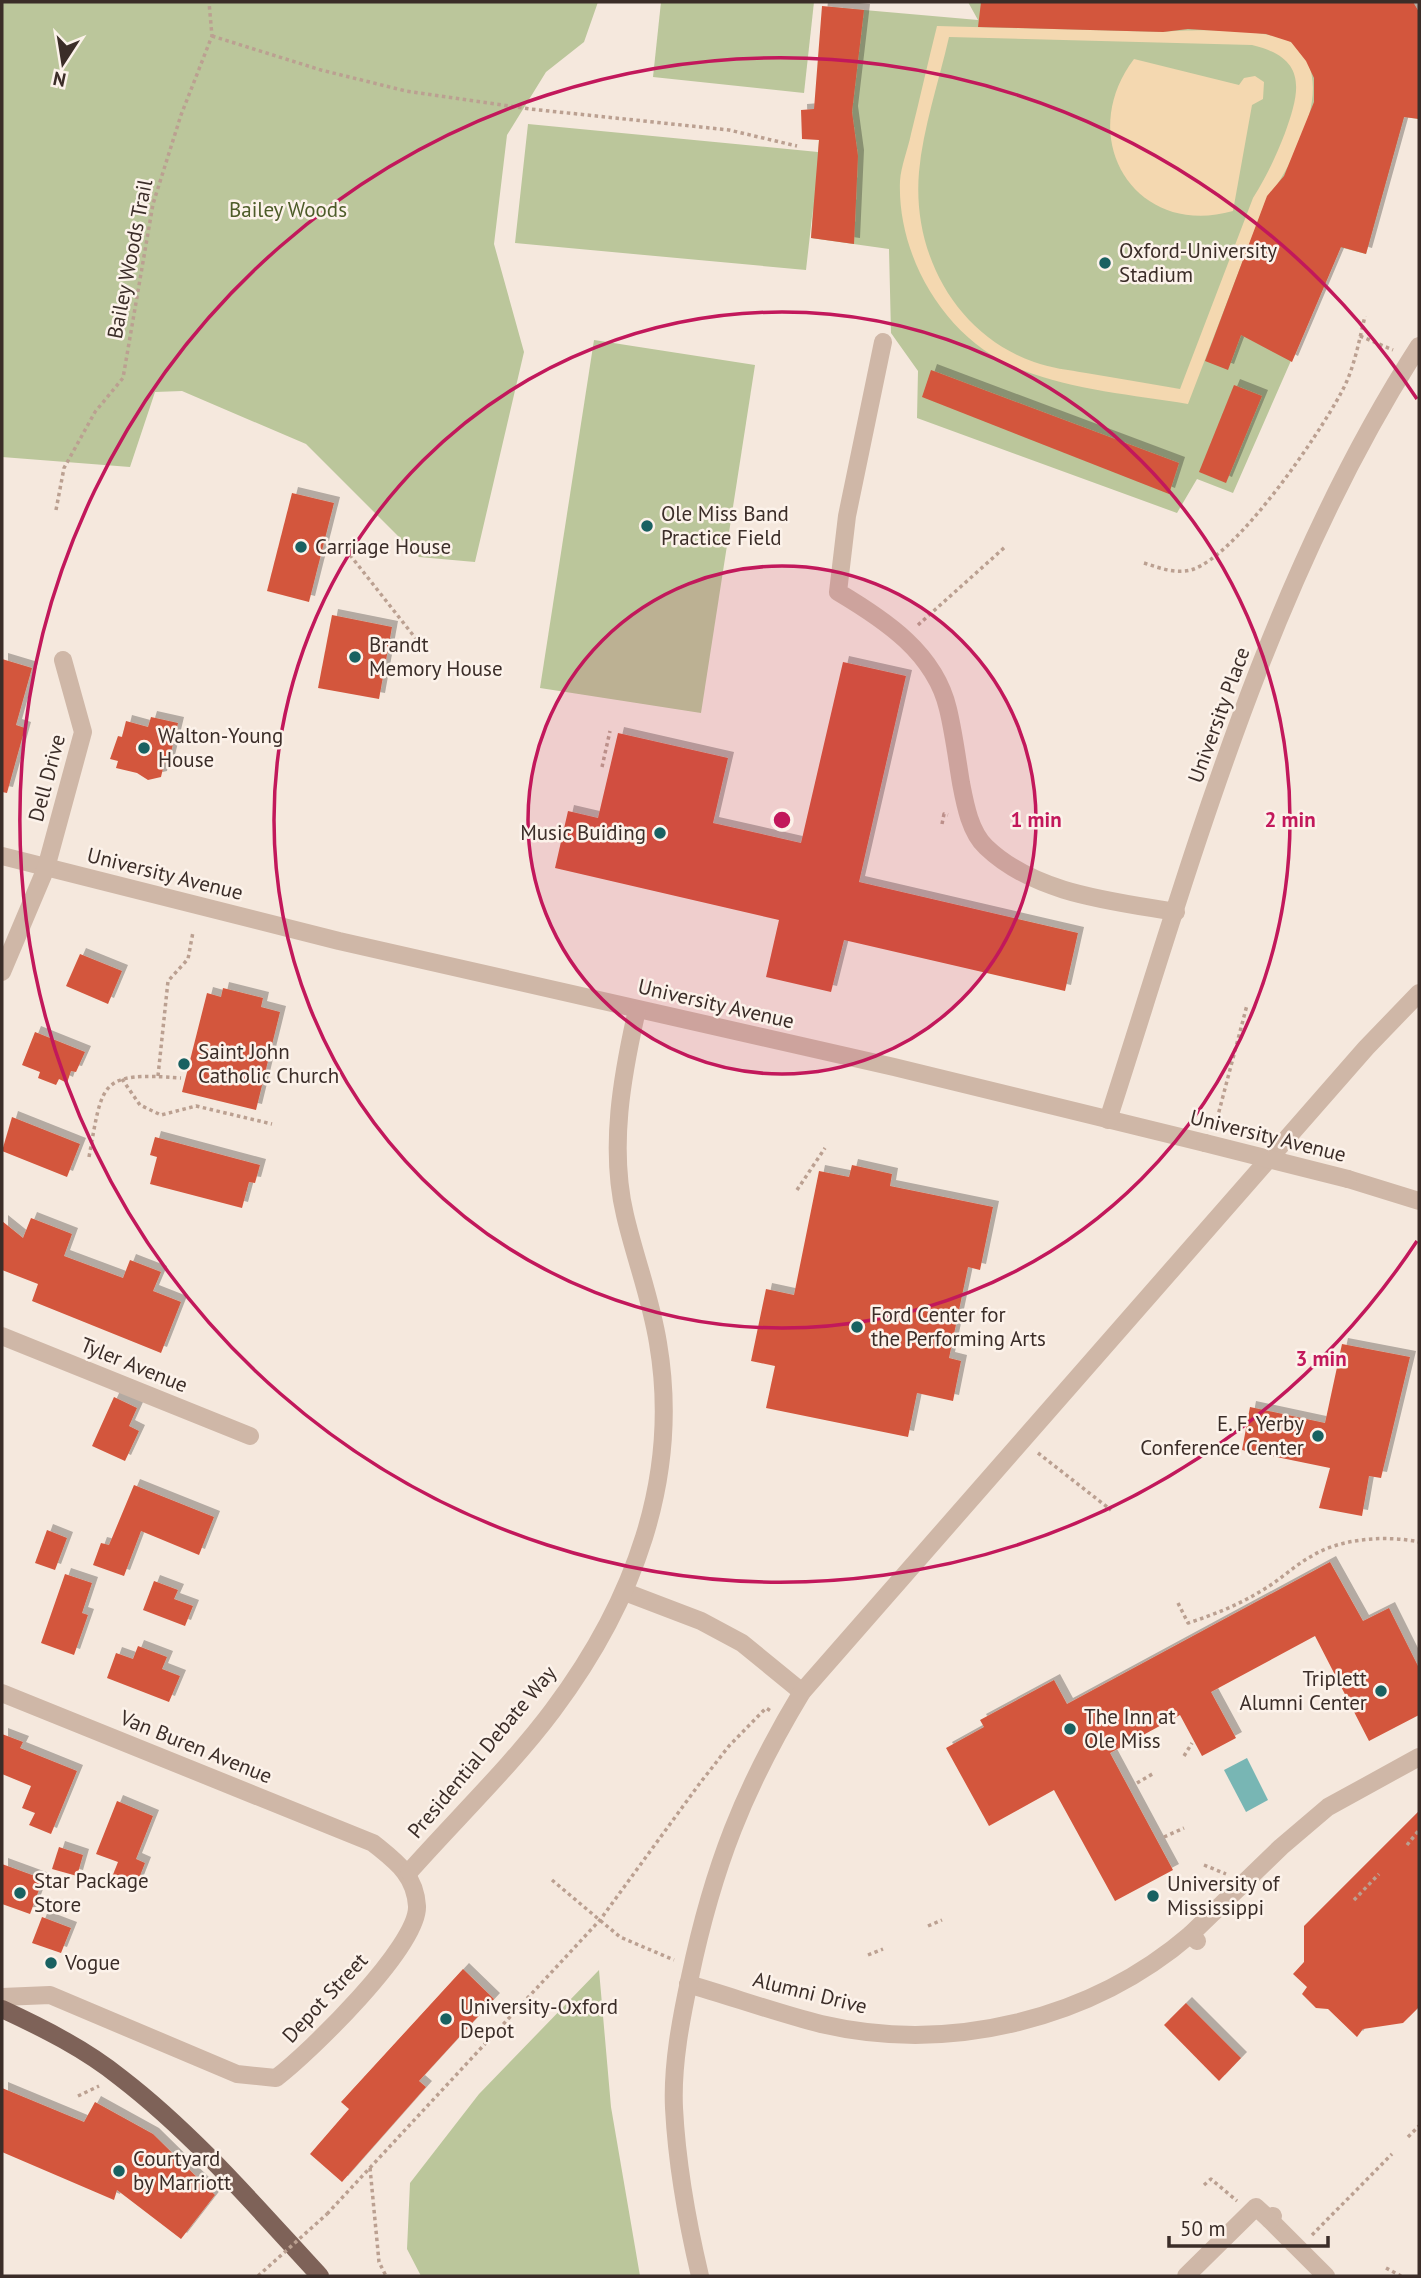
<svg xmlns="http://www.w3.org/2000/svg" width="1421" height="2278" font-family="'PT Sans',sans-serif">
  <defs>
    <filter id="shadow"><feDropShadow dx="6" dy="-6" stdDeviation="0" flood-color="#0004"/></filter>
  </defs>
  <rect width="100%" height="100%" fill="#f5e8dd"/>
  <!-- green -->
  <g fill="#bbc69b">
    <polygon points="2,2 598,2 584,42 546,72 507,135 494,244 524,352 475,562 419,557 306,444 182,391 155,392 130,467 2,457"/>
    <polygon points="661,2 814,2 804,93 653,77"/>
    <polygon points="968,2 1413,2 1419,12 1419,119 1404,117 1366,254 1328,244 1329,274 1233,493 1197,479 1177,513 917,418 918,371 891,333 889,249 811,238 813,208 806,270 515,243 528,124 818,152 830,7 978,20"/>
    <polygon points="594,340 755,365 701,713 540,688"/>
    <polygon points="599,1970 611,2107 640,2276 421,2276 407,2249 410,2183 479,2094"/>
  </g>
  <!-- sand -->
  <g fill="#f4d8b0" fill-rule="evenodd">
    <path d="M937 26 1163 32C1188 29 1273 28 1292 43 1341 80 1292 165 1265 203L1188 404C1134 395 1074 390 1022 370 948 343 897 259 900 181 901 166 908 149 911 134 920 98 928 62 937 26ZM949 37 1252 45C1307 58 1301 89 1285 133 1276 156 1267 176 1253 198L1180 389C1149 384 1118 378 1086 373 1069 370 1050 368 1034 362 955 334 912 253 919 172 923 128 939 81 949 37Z"/>
    <path d="M1134 59 1239 85 1244 78 1255 76 1264 82 1263 99 1252 105 1233 211C1135 239 1074 138 1134 59Z"/>
  </g>
  <!-- water -->
  <polygon fill="#78b6b4" points="1247,1758 1268,1800 1246,1812 1224,1770"/>
  <!-- building -->
  <g fill="#d3573d" filter="url(#shadow)">
    <polygon points="981,2 1413,2 1419,12 1419,119 1404,117 1366,254 1341,247 1292,362 1241,335 1228,370 1205,361 1267,196 1284,176 1314,102 1314,78 1306,61 1291,42 1266,34 1188,29 1163,32 978,27"/>
    <polygon points="822,6 864,10 852,112 858,156 854,244 811,238 819,140 802,139 801,110 814,109"/>
    <polygon points="931,370 1179,463 1169,494 922,397"/>
    <polygon points="1234,385 1262,396 1226,483 1199,472"/>
    <polygon points="292,493 334,503 309,602 267,591"/>
    <polygon points="332,615 392,627 379,699 318,688"/>
    <polygon points="2,659 32,668 16,725 25,728 7,793 2,792"/>
    <polygon points="843,662 906,676 859,882 1078,933 1065,991 844,940 831,992 766,977 779,920 555,868 568,811 598,818 618,733 728,758 713,823 801,843"/>
    <polygon points="151,717 178,723 169,761 165,760 161,777 148,780 137,773 116,768 118,761 110,759 118,736 122,737 126,721 148,727"/>
    <polygon points="80,954 122,971 108,1004 66,986"/>
    <polygon points="223,988 263,998 261,1007 280,1012 256,1110 182,1092 207,993 221,997"/>
    <polygon points="35,1032 85,1052 76,1072 71,1071 67,1083 59,1079 56,1085 38,1078 40,1072 22,1065"/>
    <polygon points="12,1117 80,1144 67,1177 2,1151"/>
    <polygon points="155,1137 260,1165 255,1183 249,1182 242,1208 150,1184 157,1157 150,1155"/>
    <polygon points="852,1165 892,1174 890,1186 993,1207 980,1270 968,1267 949,1358 961,1361 953,1401 917,1393 908,1437 766,1408 775,1366 751,1361 766,1289 794,1295 819,1171 849,1177"/>
    <polygon points="31,1218 72,1234 64,1256 123,1278 130,1260 161,1272 153,1291 181,1302 161,1353 32,1301 38,1284 2,1270 2,1221 23,1238"/>
    <polygon points="1342,1344 1410,1357 1381,1478 1369,1476 1362,1516 1319,1508 1330,1468 1242,1450 1250,1407 1325,1423"/>
    <polygon points="114,1397 137,1408 129,1426 139,1431 125,1461 92,1446"/>
    <polygon points="134,1485 214,1517 199,1555 141,1531 124,1576 93,1565 101,1543 109,1545"/>
    <polygon points="47,1530 67,1538 55,1570 35,1563"/>
    <polygon points="1330,1562 1363,1621 1389,1608 1419,1668 1419,1715 1369,1741 1315,1636 1211,1692 1236,1738 1202,1756 1180,1715 1110,1753 1173,1870 1115,1901 1054,1790 989,1826 946,1748 984,1727 980,1720 1054,1680 1067,1704"/>
    <polygon points="65,1574 92,1583 82,1613 88,1615 74,1655 41,1643"/>
    <polygon points="154,1581 178,1590 174,1599 193,1606 185,1626 143,1610"/>
    <polygon points="138,1646 167,1657 162,1669 180,1676 169,1702 107,1678 116,1653 133,1659"/>
    <polygon points="2,1734 23,1742 20,1748 77,1771 51,1834 29,1825 35,1813 22,1808 31,1786 2,1774"/>
    <polygon points="117,1801 153,1816 136,1859 145,1863 136,1886 112,1877 118,1862 96,1854"/>
    <polygon points="1419,1811 1419,2007 1403,2023 1363,2029 1357,2037 1328,2009 1316,2008 1302,1994 1307,1987 1293,1974 1304,1962 1304,1926"/>
    <polygon points="59,1847 83,1855 77,1876 52,1869"/>
    <polygon points="2,1864 43,1879 30,1914 2,1904"/>
    <polygon points="42,1917 71,1928 61,1953 32,1943"/>
    <polygon points="463,1969 494,1999 419,2081 426,2087 342,2182 310,2154 349,2109 341,2102"/>
    <polygon points="1186,2003 1241,2058 1219,2081 1164,2025"/>
    <polygon points="2,2088 84,2122 95,2102 153,2134 215,2195 181,2239 117,2190 114,2200 2,2152"/>
  </g>
  <g fill="none" stroke-linecap="round" stroke-linejoin="round">
    <!-- path -->
    <g stroke="#bba091" stroke-width="3.5" stroke-dasharray="3.5 3.5" stroke-linecap="butt">
      <polyline points="212,36 321,70 406,91 530,109 729,130 797,146"/>
      <polyline points="1360,336 1393,350"/>
      <polyline points="56,510 64,468 95,412 123,378 153,204 181,115 212,36 209,2"/>
      <polyline points="350,555 424,649"/>
      <path d="M1144 563C1160 568 1175 574 1191 570 1237 556 1318 436 1341 393 1354 370 1359 341 1365 316"/>
      <polyline points="918,625 1005,547"/>
      <polyline points="602,767 610,731"/>
      <polyline points="942,824 944,814 948,815"/>
      <polyline points="158,1076 168,981 188,959 193,932"/>
      <polyline points="122,1079 140,1105 161,1115 196,1106 272,1124"/>
      <polyline points="1217,1119 1247,1005"/>
      <path d="M89 1157C103 1081 99 1072 181 1078"/>
      <polyline points="797,1190 825,1148"/>
      <polyline points="1038,1453 1111,1510"/>
      <path d="M1178 1603 1188 1623C1216 1614 1241 1604 1266 1588 1281 1579 1294 1566 1310 1557 1340 1538 1386 1535 1419 1542"/>
      <polyline points="1184,1756 1192,1743"/>
      <polyline points="1137,1783 1154,1773"/>
      <polyline points="1164,1837 1184,1828"/>
      <polyline points="1407,1845 1419,1830"/>
      <polyline points="1204,1865 1226,1874"/>
      <polyline points="552,1880 620,1937 674,1960"/>
      <polyline points="1354,1900 1379,1874"/>
      <polyline points="928,1926 942,1920"/>
      <polyline points="868,1955 883,1949"/>
      <polyline points="799,1993 808,1989"/>
      <polyline points="78,2096 99,2086"/>
      <polyline points="1408,2137 1419,2126"/>
      <polyline points="370,2168 379,2262 386,2276"/>
      <polyline points="1204,2185 1211,2179 1237,2201"/>
      <polyline points="327,2214 600,1920 700,1783 729,1746 766,1708 771,1711"/>
      <polyline points="1312,2235 1392,2154"/>
      <polyline points="1386,2268 1401,2276"/>
    </g>
    <!-- minor -->
    <g stroke="#cfb7a7" stroke-width="18">
      <path d="M883 342 847 516 838 592C885 620 935 653 948 709 954 734 957 759 961 783 965 804 970 832 986 847 1035 894 1112 901 1176 912"/>
      <polyline points="2,856 339,941 894,1067 1205,1143"/>
      <polyline points="2,972 46,868 83,732 63,660"/>
      <path d="M1108 1120C1193 857 1268 580 1419 346"/>
      <polyline points="1348,1179 1419,1201"/>
      <polyline points="2,1336 250,1436"/>
      <polyline points="625,1592 701,1621 742,1643 802,1692"/>
      <path d="M2 1693 373 1843C395 1861 415 1874 417 1906 419 1946 309 2053 276 2078L237 2074 50 1995 2 1997"/>
      <path d="M409 1872C455 1820 512 1765 553 1710 633 1603 681 1478 658 1343 651 1299 635 1258 625 1215 609 1148 622 1076 637 1010"/>
      <polyline points="1191,1934 1281,1847 1328,1807 1419,1757"/>
      <path d="M688 1984C733 1997 777 2013 821 2024 950 2054 1091 2020 1191 1934L1197 1941"/>
      <polyline points="1273,2216 1270,2220 1326,2276"/>
      <path d="M700 2276C687 2221 677 2166 674 2108 672 2065 681 2019 690 1977 713 1867 744 1788 802 1692L1366 1048 1419 993"/>
      <polyline points="1186,2276 1256,2207 1270,2220"/>
    </g>
    <!-- major -->
    <path stroke="#7e6258" stroke-width="18" d="M2 2009C43 2028 85 2049 121 2078 195 2135 257 2208 320 2276"/>
    <!-- path-bridge -->
    <polyline stroke="#bba091" stroke-width="3.5" stroke-dasharray="3.5 3.5" stroke-linecap="butt" points="258,2276 327,2214"/>
    <!-- minor-bridge -->
    <polyline stroke="#cfb7a7" stroke-width="18" points="1205,1143 1348,1179"/>
  </g>
  <!-- distance rings -->
  <circle cx="782" cy="820" r="254" fill="#c2185b" fill-opacity=".12"/>
  <g fill="none" stroke="#c2185b" stroke-width="3.5">
    <circle cx="782" cy="820" r="254"/>
    <circle cx="782" cy="820" r="508"/>
    <path d="M1417 1241A762 762 0 1 1 1417 399"/>
  </g>
  <!-- markers -->
  <g fill="#196161" stroke="#fcf2ea" stroke-width="2.5">
    <circle cx="1105" cy="263" r="7"/>
    <circle cx="647" cy="526" r="7"/>
    <circle cx="301" cy="547" r="7"/>
    <circle cx="355" cy="657" r="7"/>
    <circle cx="144" cy="748" r="7"/>
    <circle cx="660" cy="833" r="7"/>
    <circle cx="184" cy="1064" r="7"/>
    <circle cx="857" cy="1327" r="7"/>
    <circle cx="1318" cy="1436" r="7"/>
    <circle cx="1381" cy="1691" r="7"/>
    <circle cx="1070" cy="1729" r="7"/>
    <circle cx="20" cy="1893" r="7"/>
    <circle cx="1153" cy="1896" r="7"/>
    <circle cx="51" cy="1963" r="7"/>
    <circle cx="446" cy="2019" r="7"/>
    <circle cx="119" cy="2171" r="7"/>
  </g>
  <g text-anchor="middle" stroke-width="5" stroke-linejoin="round" paint-order="stroke">
    <!-- park labels -->
    <g font-size="21" fill="#4d5c29" stroke="#fcf2ea">
      <text x="288" y="217">Bailey Woods</text>
    </g>
    <!-- poi labels -->
    <g font-size="21" fill="#3b2d28" stroke="#fcf2ea" text-anchor="start">
      <text x="1119" y="258">Oxford-University<tspan x="1119" dy="24">Stadium</tspan></text>
      <text x="661" y="521">Ole Miss Band<tspan x="661" dy="24">Practice Field</tspan></text>
      <text x="315" y="554">Carriage House</text>
      <text x="369" y="652">Brandt<tspan x="369" dy="24">Memory House</tspan></text>
      <text x="158" y="743">Walton-Young<tspan x="158" dy="24">House</tspan></text>
      <text x="646" y="840" text-anchor="end">Music Buiding</text>
      <text x="198" y="1059">Saint John<tspan x="198" dy="24">Catholic Church</tspan></text>
      <text x="871" y="1322">Ford Center for<tspan x="871" dy="24">the Performing Arts</tspan></text>
      <text x="1304" y="1431" text-anchor="end">E. F. Yerby<tspan x="1304" dy="24">Conference Center</tspan></text>
      <text x="1367" y="1686" text-anchor="end">Triplett<tspan x="1367" dy="24">Alumni Center</tspan></text>
      <text x="1084" y="1724">The Inn at<tspan x="1084" dy="24">Ole Miss</tspan></text>
      <text x="34" y="1888">Star Package<tspan x="34" dy="24">Store</tspan></text>
      <text x="1167" y="1891">University of<tspan x="1167" dy="24">Mississippi</tspan></text>
      <text x="65" y="1970">Vogue</text>
      <text x="460" y="2014">University-Oxford<tspan x="460" dy="24">Depot</tspan></text>
      <text x="133" y="2166">Courtyard<tspan x="133" dy="24">by Marriott</tspan></text>
    </g>
    <!-- street labels -->
    <g font-size="21" fill="#3b2d28" stroke="#fcf2ea">
      <text transform="translate(130 259) rotate(-79)" y="7">Bailey Woods Trail</text>
      <text transform="translate(1219 715) rotate(-70)" y="7">University Place</text>
      <text transform="translate(47 778) rotate(-75)" y="7">Dell Drive</text>
      <text transform="translate(165 874) rotate(14)" y="7">University Avenue</text>
      <text transform="translate(716 1004) rotate(13)" y="7">University Avenue</text>
      <text transform="translate(1268 1136) rotate(14)" y="7">University Avenue</text>
      <text transform="translate(134 1365) rotate(22)" y="7">Tyler Avenue</text>
      <text transform="translate(196 1747) rotate(22)" y="7">Van Buren Avenue</text>
      <text transform="translate(482 1752) rotate(-50)" y="7">Presidential Debate Way</text>
      <text transform="translate(810 1993) rotate(14)" y="7">Alumni Drive</text>
      <text transform="translate(325 1998) rotate(-47)" y="7">Depot Street</text>
    </g>
  </g>
  <circle cx="782" cy="820" r="10" fill="#c2185b" stroke="#fcf2ea" stroke-width="3.5"/>
  <g font-size="21" text-anchor="middle" font-weight="bold" fill="#c2185b" stroke="#fcf2ea" stroke-width="5" stroke-linejoin="round" paint-order="stroke">
    <text x="1036" y="827">1 min</text>
    <text x="1290" y="827">2 min</text>
    <text x="1321" y="1366">3 min</text>
  </g>
  <!-- border -->
  <rect width="1421" height="2278" fill="none" stroke="#3b2d28" stroke-width="7"/>
  <!-- north arrow -->
  <g transform="translate(63 63) rotate(192)" stroke="#fcf2ea" stroke-width="5" paint-order="stroke">
  <path d="M0-5L12 26L0 18L-12 26Z" fill="#3b2d28"/>
  <text y="-10" font-size="19" font-weight="bold" text-anchor="middle" fill="#3b2d28">N</text>
  </g>
  <!-- scale -->
  <path d="M1169 2236v10h159v-10" fill="none" stroke="#3b2d28" stroke-width="3.5"/>
  <text x="1180" y="2236" font-size="21" fill="#3b2d28" stroke="#fcf2ea" stroke-width="5" paint-order="stroke">50 m</text>
</svg>
